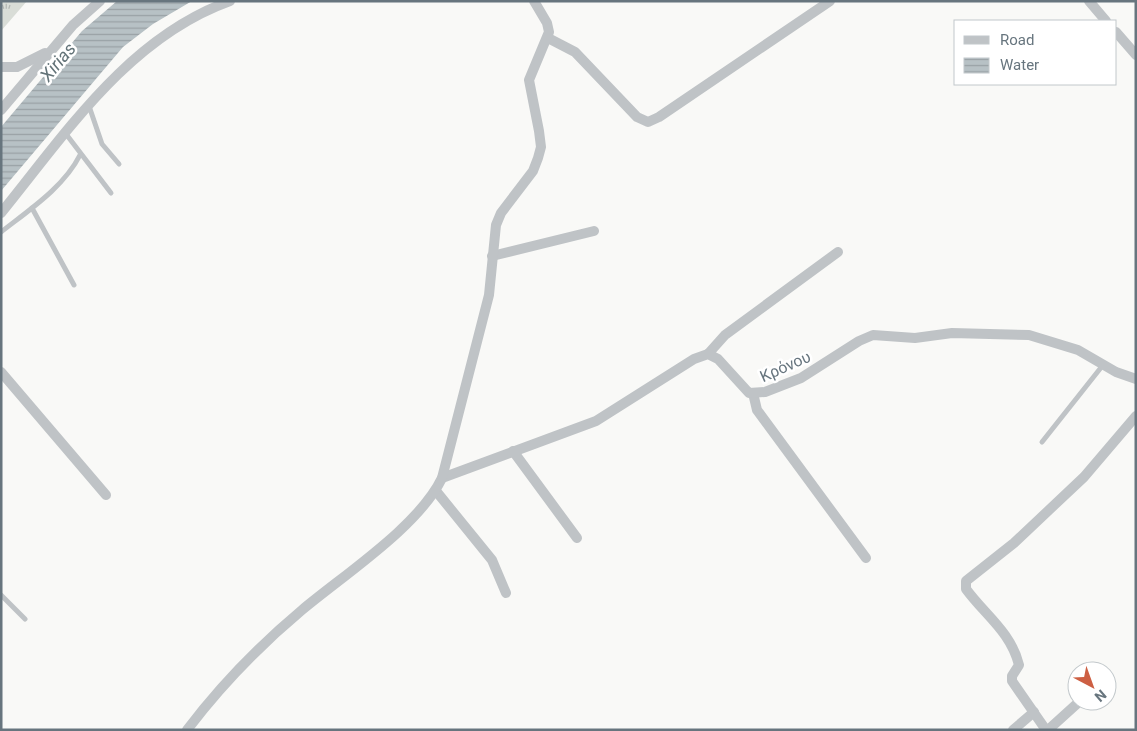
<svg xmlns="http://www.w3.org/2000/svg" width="1137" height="731" font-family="Roboto,sans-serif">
  <defs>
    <pattern id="grass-tufts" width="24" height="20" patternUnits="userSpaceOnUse" patternTransform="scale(1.25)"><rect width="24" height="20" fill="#d9ddd7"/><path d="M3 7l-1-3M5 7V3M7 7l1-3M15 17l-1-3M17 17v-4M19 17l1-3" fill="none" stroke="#b4b8b4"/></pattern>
    <pattern id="water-rules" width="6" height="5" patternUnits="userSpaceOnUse" patternTransform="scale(1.25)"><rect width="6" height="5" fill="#b7c1c5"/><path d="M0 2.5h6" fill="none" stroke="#99a1a5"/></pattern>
  </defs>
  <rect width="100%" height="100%" fill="#f9f9f7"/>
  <!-- grass -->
  <polygon fill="url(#grass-tufts)" points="1,1 27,1 1,31"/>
  <!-- water -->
  <polygon fill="url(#water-rules)" points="117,1 192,1 153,24 123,47 1,191 1,127 82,31"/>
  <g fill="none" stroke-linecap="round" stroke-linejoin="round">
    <!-- service -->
    <g stroke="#bfc3c6" stroke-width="5">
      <polyline points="89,106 102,144 119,164"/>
      <polyline points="66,134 111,193"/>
      <polyline points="32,208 74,285"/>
      <path d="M1 232C29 210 64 187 80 155"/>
      <polyline points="1042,442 1103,365"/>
      <polyline points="1,595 25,619"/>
    </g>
    <!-- minor -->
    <g stroke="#bfc3c6" stroke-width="10">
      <polyline points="1089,1 1106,21"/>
      <polyline points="1116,32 1136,55"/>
      <polyline points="548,38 575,52 637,117 648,122 659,117 830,1"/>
      <polyline points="1,67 17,67 45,53"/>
      <polyline points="1,110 73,25 100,1"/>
      <path d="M1 213C66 133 129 37 230 1"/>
      <polyline points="492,256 594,231"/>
      <polyline points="708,354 725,335 838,252"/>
      <polyline points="1,372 106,495"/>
      <polyline points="753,393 757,410 866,558"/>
      <polyline points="513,451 577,538"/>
      <polyline points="442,478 596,421 694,359 708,354 718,359 749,393 765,392 801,378 859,341 873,335 915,338 952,333 1029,335 1078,350 1116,372 1136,379"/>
      <polyline points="436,491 492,560 506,593"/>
      <path d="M187 730C221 685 259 646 302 610 345 574 419 526 442 478L489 295 496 225 501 213 533 171 538 158 541 147 539 131 529 80 549 32 547 23 534 1"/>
      <polyline points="1013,730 1034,712"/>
      <path d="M1046 730 1012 681V676L1019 665C1011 632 985 615 966 589V581L1014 543 1084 477 1136 416"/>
      <polyline points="1048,730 1080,701"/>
    </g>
  </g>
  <g text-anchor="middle" stroke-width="5" stroke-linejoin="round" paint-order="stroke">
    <!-- street labels -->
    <g font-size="16" fill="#67757e" stroke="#fff">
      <text transform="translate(785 366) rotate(-24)" y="6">Κρόνου</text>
    </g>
    <!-- water labels -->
    <g font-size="18" font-style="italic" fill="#637378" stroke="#fff">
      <text transform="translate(58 62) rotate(-50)" y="6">Xirias</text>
    </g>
  </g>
  <!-- border -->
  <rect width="1137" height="731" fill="none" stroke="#67757e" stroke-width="5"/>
  <!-- legend -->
  <rect x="954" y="20" width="162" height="65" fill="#ffffff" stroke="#c2c8cb"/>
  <rect x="964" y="36" width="25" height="8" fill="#bfc3c6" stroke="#c2c8cb"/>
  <text x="1000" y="45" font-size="15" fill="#67757e">Road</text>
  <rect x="964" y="58" width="25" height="15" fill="url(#water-rules)" stroke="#c2c8cb"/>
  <text x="1000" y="70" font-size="15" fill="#67757e">Water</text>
  <!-- north arrow -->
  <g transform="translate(1092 686) rotate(139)"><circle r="24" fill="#ffffff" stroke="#c2c8cb"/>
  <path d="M0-4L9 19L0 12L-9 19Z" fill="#cd5f43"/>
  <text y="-8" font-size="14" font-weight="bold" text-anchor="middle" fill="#67757e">N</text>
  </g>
</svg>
